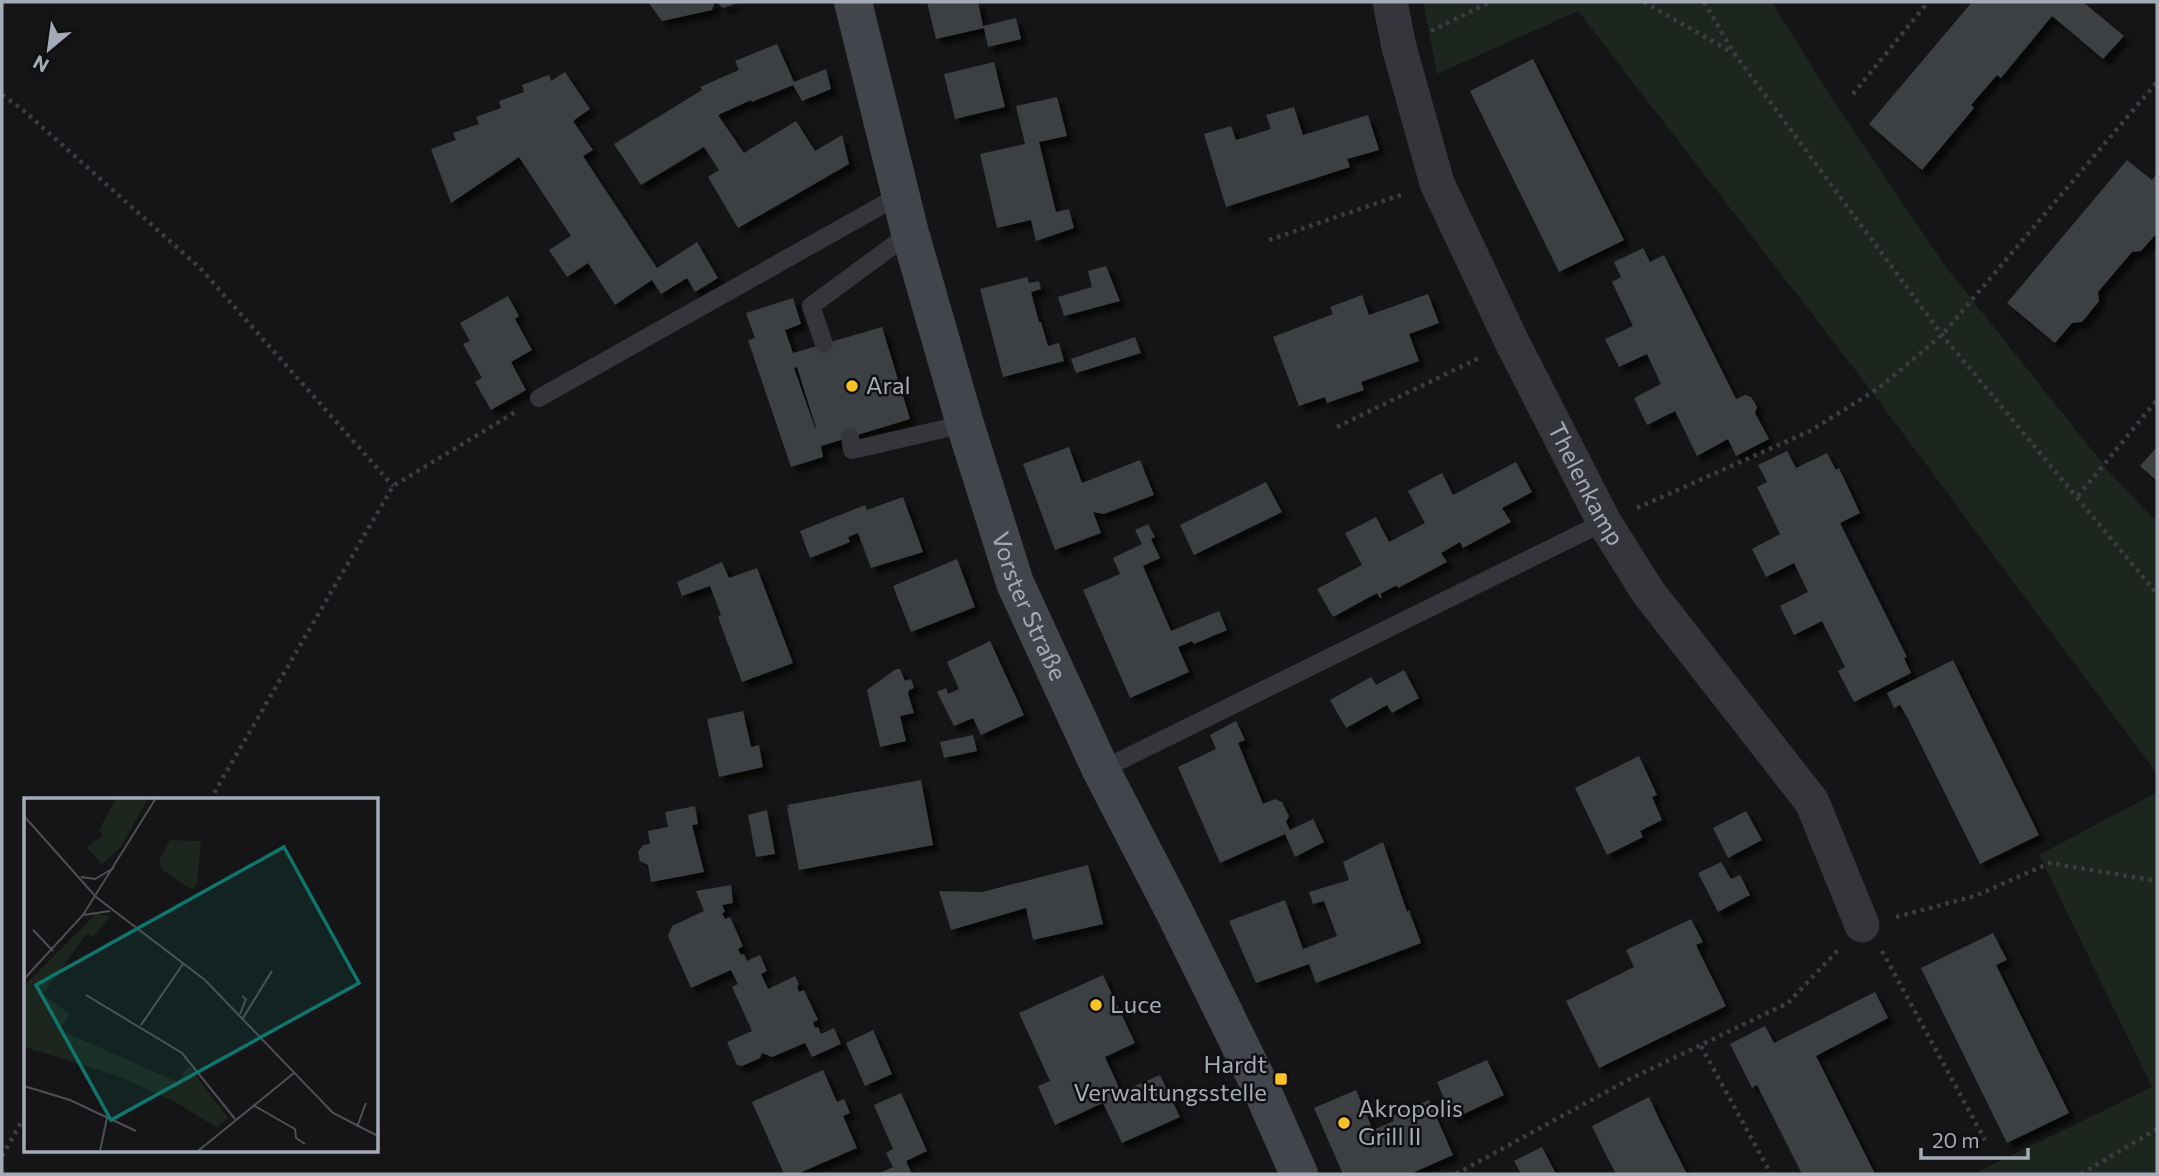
<svg xmlns="http://www.w3.org/2000/svg" width="2159" height="1176" font-family="Commissioner,sans-serif">
  <defs>
    <filter id="shadow"><feDropShadow dx="6" dy="6" stdDeviation="2" flood-color="#0009"/></filter>
  </defs>
  <rect width="100%" height="100%" fill="#151416"/>
  <!-- green -->
  <g fill="#1c251e">
    <polygon points="1423,2 1772,2 1834,102 1946,267 2111,474 2157,522 2157,774 1866,384 1578,11 1437,74"/>
    <polygon points="2157,792 2157,1174 1973,1174 2152,1087 2039,855"/>
  </g>
  <!-- building -->
  <g fill="#3e3f43" fill-rule="evenodd" filter="url(#shadow)">
    <polygon points="648,2 715,2 712,10 662,21"/>
    <polygon points="716,2 738,2 738,3 723,8"/>
    <polygon points="927,2 978,2 983,26 1016,18 1021,39 988,47 984,28 936,39"/>
    <polygon points="1972,2 2083,2 2124,36 2103,59 2052,16 2001,78 1997,75 1971,105 1974,108 1922,170 1869,124"/>
    <polygon points="777,44 794,82 826,69 831,89 802,101 793,85 752,102 751,100 718,115 744,153 796,121 815,151 842,135 849,164 738,228 708,177 719,170 704,147 641,185 614,144 702,90 700,87 739,70 735,61"/>
    <polygon points="1533,59 1624,240 1559,272 1470,91"/>
    <polygon points="994,62 1005,107 955,119 944,74"/>
    <polygon points="565,72 590,109 573,121 593,150 583,156 657,268 697,242 718,278 695,292 687,278 661,294 652,280 615,305 588,263 567,277 549,250 571,236 519,157 451,203 431,149 456,140 453,133 479,124 476,117 501,108 499,101 524,92 522,85 549,75 551,81"/>
    <polygon points="1057,97 1067,136 1039,142 1056,212 1069,209 1074,228 1036,241 1031,220 997,228 980,154 1025,144 1016,106"/>
    <polygon points="1294,107 1303,135 1368,115 1379,150 1347,159 1350,167 1226,207 1204,134 1231,126 1236,140 1271,129 1266,115"/>
    <polygon points="2127,160 2152,180 2157,174 2157,233 2141,251 2132,252 2098,292 2099,301 2082,322 2072,323 2055,343 2007,303"/>
    <polygon points="1643,248 1650,262 1664,255 1736,399 1745,395 1751,397 1757,407 1755,413 1769,439 1736,456 1728,439 1697,456 1675,411 1647,425 1634,398 1661,384 1647,354 1619,367 1605,339 1633,326 1612,282 1621,277 1614,262"/>
    <polygon points="1106,266 1120,301 1064,316 1058,297 1092,287 1088,271"/>
    <polygon points="1027,277 1029,283 1039,281 1041,289 1031,292 1039,322 1041,322 1048,346 1059,343 1064,361 1003,377 980,289"/>
    <polygon points="1428,294 1439,323 1409,334 1419,361 1361,382 1364,390 1327,403 1325,397 1299,406 1273,337 1333,314 1330,307 1362,295 1369,315"/>
    <polygon points="508,296 519,316 515,319 532,350 511,362 526,390 491,410 475,382 482,378 463,344 470,341 460,323"/>
    <path d="M793 298 801 324 785 330 793 353 882 327 910 419 821 446 823 457 791 467 748 340 755 338 746 313ZM797 367 816 428H815L794 368Z"/>
    <polygon points="1135,337 1141,353 1076,373 1071,359"/>
    <polygon points="1069,447 1082,483 1140,460 1154,495 1104,514 1093,512 1101,533 1055,550 1023,464"/>
    <polygon points="2157,447 2157,481 2140,466"/>
    <polygon points="1787,451 1796,468 1827,453 1836,470 1839,468 1860,513 1840,523 1907,657 1904,658 1911,673 1854,702 1838,671 1845,667 1822,621 1794,635 1780,606 1808,592 1794,563 1766,577 1752,549 1780,534 1757,487 1767,482 1758,465"/>
    <polygon points="1516,462 1532,492 1502,508 1511,522 1463,548 1460,542 1441,553 1447,562 1398,588 1397,585 1380,594 1382,597 1380,598 1377,593 1333,617 1317,589 1362,565 1345,533 1376,517 1389,542 1425,523 1408,491 1442,473 1453,495"/>
    <polygon points="1266,482 1282,512 1194,555 1180,525"/>
    <polygon points="903,497 923,552 871,568 858,533 848,537 850,542 810,558 800,531 865,505 867,510"/>
    <polygon points="1148,524 1155,537 1151,539 1160,558 1143,566 1171,631 1219,611 1227,630 1194,644 1192,641 1178,647 1189,672 1130,698 1083,590 1120,574 1113,558 1142,544 1135,530"/>
    <polygon points="957,559 975,607 911,632 893,586"/>
    <polygon points="722,562 729,578 757,568 793,663 742,682 718,617 721,615 710,586 682,596 677,582"/>
    <polygon points="990,641 1024,715 981,735 973,718 954,726 937,692 946,688 948,694 959,689 947,662"/>
    <polygon points="1953,660 2039,835 1980,864 1908,719 1900,705 1894,708 1887,693"/>
    <polygon points="896,669 900,669 905,681 911,679 914,688 909,690 908,694 914,713 900,716 906,741 880,747 867,690"/>
    <polygon points="1404,670 1419,698 1392,713 1387,705 1346,728 1330,700 1371,677 1376,685"/>
    <polygon points="743,711 751,747 759,745 763,767 719,777 707,719"/>
    <polygon points="1236,721 1245,740 1238,743 1263,804 1275,799 1282,802 1289,816 1286,822 1290,830 1313,819 1324,842 1295,857 1285,834 1220,863 1178,767 1216,749 1210,735"/>
    <polygon points="973,735 977,751 944,758 940,742"/>
    <polygon points="1639,756 1657,795 1652,797 1662,820 1640,831 1643,837 1607,855 1575,788"/>
    <polygon points="921,780 933,845 799,870 787,807 791,809 787,805"/>
    <polygon points="695,806 698,824 692,825 704,872 651,882 648,865 640,861 638,852 643,845 650,844 648,831 668,827 665,812"/>
    <polygon points="767,810 775,854 756,857 748,815"/>
    <polygon points="1746,811 1762,840 1728,858 1713,828"/>
    <polygon points="1383,842 1407,912 1409,910 1421,943 1316,983 1309,964 1256,983 1229,921 1285,900 1303,949 1337,936 1324,901 1313,904 1309,892 1349,880 1343,862"/>
    <polygon points="1721,862 1731,879 1740,875 1750,895 1718,912 1698,873"/>
    <polygon points="1088,865 1103,924 1033,940 1026,908 951,930 939,891 982,892"/>
    <polygon points="731,885 733,903 722,905 725,912 722,913 725,919 730,917 743,946 738,949 741,955 744,954 747,961 760,955 767,971 761,974 768,989 795,976 799,985 797,986 799,992 804,990 818,1020 813,1022 815,1028 818,1027 821,1034 834,1028 841,1044 812,1057 805,1043 772,1057 762,1053 760,1058 742,1066 737,1065 727,1042 752,1031 732,987 738,984 731,970 691,988 668,936 672,926 704,911 696,891"/>
    <polygon points="1691,919 1703,942 1696,945 1726,1006 1599,1068 1566,1001 1634,967 1626,950"/>
    <polygon points="1993,933 2007,960 1996,965 2069,1113 2007,1143 1921,968"/>
    <polygon points="1103,975 1135,1043 1105,1057 1121,1092 1160,1075 1180,1117 1122,1143 1103,1103 1055,1125 1038,1086 1050,1081 1019,1013"/>
    <polygon points="1875,992 1888,1018 1816,1056 1875,1174 1802,1174 1757,1085 1752,1088 1730,1044 1765,1026 1774,1043"/>
    <polygon points="873,1030 892,1074 865,1086 846,1043"/>
    <polygon points="1487,1060 1504,1095 1453,1119 1437,1082"/>
    <polygon points="823,1070 837,1102 844,1099 850,1113 843,1116 857,1148 797,1174 784,1174 752,1102"/>
    <polygon points="1356,1090 1373,1130 1394,1121 1392,1116 1429,1100 1453,1155 1410,1174 1343,1174 1314,1108"/>
    <polygon points="901,1093 927,1151 906,1161 912,1174 878,1174 893,1167 886,1153 893,1149 874,1105"/>
    <polygon points="1649,1097 1661,1123 1687,1174 1616,1174 1604,1151 1592,1126"/>
    <polygon points="1542,1147 1556,1174 1521,1174 1514,1161"/>
  </g>
  <g fill="none" stroke-linecap="round" stroke-linejoin="round">
    <!-- path -->
    <g stroke="#3b3d43" stroke-width="4.5" stroke-dasharray="3.5 5" stroke-linecap="butt">
      <polyline points="1644,2 1733,53"/>
      <polyline points="1704,2 1734,53 1942,335 2157,594"/>
      <polyline points="1431,31 1490,2"/>
      <polyline points="1853,94 1928,2"/>
      <polyline points="2,95 22,109 200,268 393,486"/>
      <polyline points="1269,240 1404,194"/>
      <polyline points="1337,427 1481,357"/>
      <polyline points="2078,496 2157,400"/>
      <polyline points="1637,508 1810,431 1879,388 1942,335 2157,82"/>
      <polyline points="210,800 393,486 517,411"/>
      <polyline points="1896,917 1975,896 2050,863 2157,881"/>
      <polyline points="1882,951 1985,1140"/>
      <polyline points="1701,1046 1771,1174"/>
      <polyline points="2,1156 26,1114"/>
      <polyline points="1456,1174 1628,1080 1788,1003 1839,949"/>
      <polyline points="2081,1174 2157,1129"/>
    </g>
    <!-- service -->
    <g stroke="#35363c" stroke-width="18">
      <polyline points="824,344 811,306 910,233"/>
      <polyline points="539,398 900,195"/>
      <polyline points="850,437 852,450 965,424"/>
      <polyline points="1101,770 1604,522"/>
    </g>
    <!-- minor -->
    <path stroke="#35363c" stroke-width="35" id="s1" d="M1390 2 1399 47 1437 183 1512 342 1604 522 1648 592 1812 802 1862 925"/>
    <!-- secondary -->
    <path stroke="#43454c" stroke-width="38" id="s2" d="M853 2 910 233 965 424 1015 583 1101 770 1174 911 1261 1088 1299 1174"/>
  </g>
  <!-- markers -->
  <g fill="#fbc228" stroke="#100f11" stroke-width="2.5">
    <circle cx="852" cy="386" r="7"/>
    <circle cx="1096" cy="1005" r="7"/>
    <rect x="1274" y="1072" width="14" height="14" rx="3.5"/>
    <circle cx="1344" cy="1123" r="7"/>
  </g>
  <g text-anchor="middle" stroke-width="5" stroke-linejoin="round" paint-order="stroke">
    <!-- poi labels -->
    <g font-size="24" fill="#a5aab7" stroke="#100f11" text-anchor="start">
      <text x="866" y="394">Aral</text>
      <text x="1110" y="1013">Luce</text>
      <text x="1267" y="1073" text-anchor="end">Hardt<tspan x="1267" dy="28">Verwaltungsstelle</tspan></text>
      <text x="1358" y="1117">Akropolis<tspan x="1358" dy="28">Grill II</tspan></text>
    </g>
    <!-- street labels -->
    <g font-size="24" fill="#a5aab7" stroke="#100f11">
      <text dy="8" stroke="none"><textPath href="#s1" startOffset="523">Thelenkamp</textPath></text>
      <text dy="8" stroke="none"><textPath href="#s2" startOffset="630">Vorster Straße</textPath></text>
    </g>
  </g>
  <!-- overview -->
  <g transform="translate(24 798)">
    <rect width="354" height="354" fill="#151416"/>
    <path d="M92 0H124L97 49 78 66 62 49 79 37 75 32ZM146 42 177 43 173 86 168 92 137 71 135 62ZM73 115 86 119 69 139 63 136 19 196 46 216 36 232 153 284 165 268 204 320 193 330 155 306 94 278 0 249V188Z" fill="#1c251e"/>
    <path fill="none" stroke="#4f5056" stroke-width="2" d="M0 18 72 99 181 182 309 315 354 338M57 79 71 81 90 70M60 117 86 113M9 132 29 153M0 181 59 117 132 0M62 197 158 255 211 321M216 216 222 201 218 198M219 220 248 173M117 227 159 166M0 288 46 302 112 333M229 307 271 331 272 340 281 346M333 329 342 305M76 353 83 320M174 353 270 275"/>
    <path fill="#0f766e" fill-opacity="0.15" stroke="#0f766e" stroke-width="3.5" d="M260 49 335 185 87 322 12 187Z"/>
    <rect width="354" height="354" fill="none" stroke="#a5aab7" stroke-width="3.5"/>
  </g>
  <!-- border -->
  <rect width="2159" height="1176" fill="none" stroke="#a5aab7" stroke-width="7"/>
  <!-- north arrow -->
  <g transform="translate(49 49) rotate(209)" stroke="#100f11" stroke-width="5" paint-order="stroke">
  <path d="M0-5L12 26L0 18L-12 26Z" fill="#a5aab7"/>
  <text y="-10" font-size="19" font-weight="bold" text-anchor="middle" fill="#a5aab7">N</text>
  </g>
  <!-- scale -->
  <path d="M1921 1148v10h107v-10" fill="none" stroke="#a5aab7" stroke-width="3.5"/>
  <text x="1932" y="1148" font-size="21" fill="#a5aab7" stroke="#100f11" stroke-width="5" paint-order="stroke">20 m</text>
</svg>
